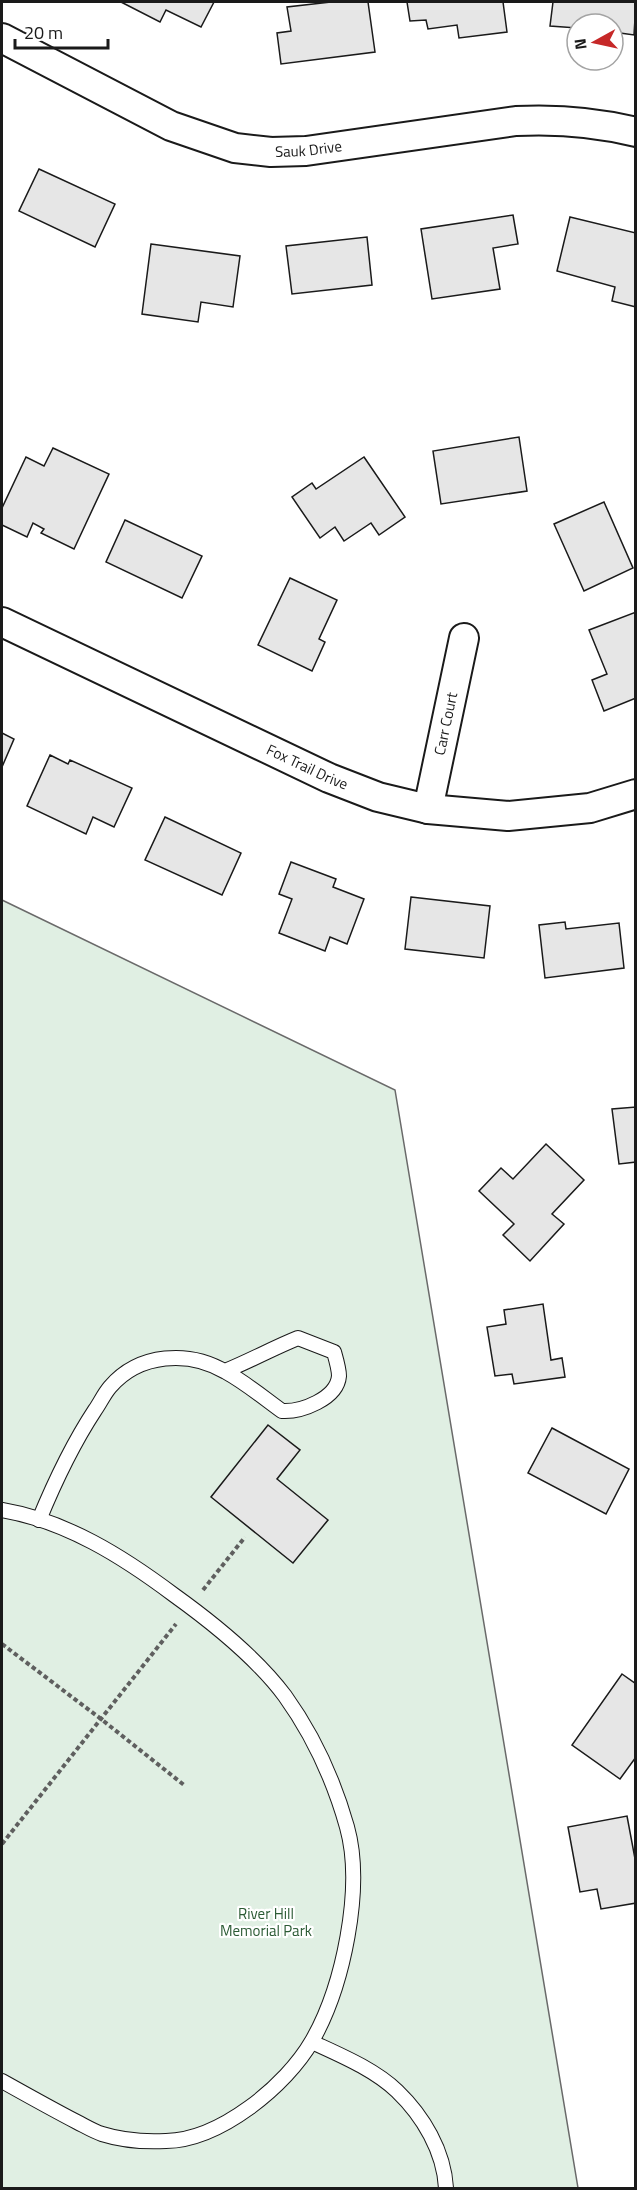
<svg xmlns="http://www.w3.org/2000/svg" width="637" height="2190" font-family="'Titillium Web',sans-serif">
  <rect width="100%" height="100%" fill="#fff"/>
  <!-- green -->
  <polygon fill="#e0efe3" stroke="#6a6a6a" stroke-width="1.5" points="2,900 395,1090 578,2188 2,2188"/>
  <!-- building -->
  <g fill="#e6e6e6" stroke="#1a1a1a" stroke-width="1.5">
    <polygon points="121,2 214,2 201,27 166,10 160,22"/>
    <polygon points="331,2 368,2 375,52 281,64 277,33 291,31 287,7"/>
    <polygon points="407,2 503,2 507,32 459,38 457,25 428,29 426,20 410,21"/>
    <polygon points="553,2 636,2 634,35 613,32 613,24 577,24 577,28 550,26"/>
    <polygon points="39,169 115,204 95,247 19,211"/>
    <polygon points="513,215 518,244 493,248 500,289 432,299 421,229"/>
    <polygon points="570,217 636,233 636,307 612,301 615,287 557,271"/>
    <polygon points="367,237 372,285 292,294 286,246"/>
    <polygon points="151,244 240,256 233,307 201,302 198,322 142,314"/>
    <polygon points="519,437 527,491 441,504 433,451"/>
    <polygon points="53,448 109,474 74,549 41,533 44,529 33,523 27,537 2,525 2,508 26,457 44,466"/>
    <polygon points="364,457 405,517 379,535 371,523 344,541 335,527 320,538 292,497 312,483 316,489"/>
    <polygon points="604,502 633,568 584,591 554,524"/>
    <polygon points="125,520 202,556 182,598 106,562"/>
    <polygon points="290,578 337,600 319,639 325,642 312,671 258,645"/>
    <polygon points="636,612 636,698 604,711 592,680 607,674 589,630"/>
    <polygon points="2,733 14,739 2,767"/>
    <polygon points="50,755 68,764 70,760 132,788 114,827 93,817 86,834 27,806"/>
    <polygon points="165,817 241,853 222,895 145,860"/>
    <polygon points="291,862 336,879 333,887 364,899 347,944 330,937 325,951 279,933 292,899 279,894"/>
    <polygon points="411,897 490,906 484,958 405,949"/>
    <polygon points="565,922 566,929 619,923 624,968 545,978 539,925"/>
    <polygon points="636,1107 636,1162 619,1164 612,1109"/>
    <polygon points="546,1144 584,1180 552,1214 564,1224 530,1261 503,1235 514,1224 479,1191 501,1168 513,1179"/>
    <polygon points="543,1304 551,1360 562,1358 565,1377 514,1384 512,1374 495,1376 487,1327 506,1324 504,1310"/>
    <polygon points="268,1425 300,1450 277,1479 328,1520 293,1563 211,1497"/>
    <polygon points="552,1428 629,1469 606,1514 528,1473"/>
    <polygon points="622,1674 636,1684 636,1757 620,1779 572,1745"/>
    <polygon points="627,1816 636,1864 636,1903 601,1909 597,1889 580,1892 568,1827"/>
  </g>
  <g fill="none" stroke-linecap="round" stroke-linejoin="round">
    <defs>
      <g id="service">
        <path d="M2 1510C66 1521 122 1556 174 1595 213 1623 256 1657 285 1696 313 1735 334 1781 347 1827 364 1888 343 1987 312 2041 286 2086 220 2140 166 2141 146 2142 121 2140 102 2134 93 2131 85 2126 77 2122 52 2109 27 2095 2 2081"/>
        <path d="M39 1520C55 1481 72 1445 95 1410 100 1403 104 1394 110 1387 139 1353 189 1350 226 1372 246 1383 264 1398 282 1411 301 1412 337 1399 339 1376 339 1369 336 1359 334 1352L298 1338C273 1348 250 1361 225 1371"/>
        <path d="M312 2042C340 2055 374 2069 397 2091 423 2116 444 2151 446 2188"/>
      </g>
      <g id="minor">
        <path id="s1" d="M2 38 171 126 235 148 271 152 306 151 516 121C556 119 596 122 636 132"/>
        <path id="s2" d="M2 622 329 778 378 797 428 809 508 816 590 808 636 794"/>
        <path id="s3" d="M428 809 464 638"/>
      </g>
    </defs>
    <!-- service casing -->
    <use href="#service" stroke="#1a1a1a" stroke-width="16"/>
    <!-- minor casing -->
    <use href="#minor" stroke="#1a1a1a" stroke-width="32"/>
    <!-- path -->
    <g stroke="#5f5f5f" stroke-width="4" stroke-dasharray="4.5 3" stroke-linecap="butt">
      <polyline points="203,1590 245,1537"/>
      <polyline points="2,1644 101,1719 184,1785"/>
      <polyline points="2,1844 176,1624"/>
    </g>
    <!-- service -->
    <use href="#service" stroke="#fff" stroke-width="14"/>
    <!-- minor -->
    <use href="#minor" stroke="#fff" stroke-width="28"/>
  </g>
  <g text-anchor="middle" stroke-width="4.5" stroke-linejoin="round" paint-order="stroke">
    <!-- street labels -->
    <g font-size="15" fill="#1a1a1a" stroke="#fff">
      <text dy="5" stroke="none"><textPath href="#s1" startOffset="332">Sauk Drive</textPath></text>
      <text dy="5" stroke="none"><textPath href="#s3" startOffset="87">Carr Court</textPath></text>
      <text dy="5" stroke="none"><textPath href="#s2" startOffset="338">Fox Trail Drive</textPath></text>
    </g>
    <!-- park labels -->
    <g font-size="15" fill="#2b5a34" stroke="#fff">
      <text x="266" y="1919">River Hill<tspan x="266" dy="17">Memorial Park</tspan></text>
    </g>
  </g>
  <!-- border -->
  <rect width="637" height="2190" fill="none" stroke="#1a1a1a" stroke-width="6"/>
  <!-- north arrow -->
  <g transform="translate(595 42) rotate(262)"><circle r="28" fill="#ffffff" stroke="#a3a3a3" stroke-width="1.5"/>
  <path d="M0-4.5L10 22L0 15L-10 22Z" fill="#c62828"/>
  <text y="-9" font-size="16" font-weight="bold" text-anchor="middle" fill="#1a1a1a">N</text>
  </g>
  <!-- scale -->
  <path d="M15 39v9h93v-9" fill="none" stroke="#1a1a1a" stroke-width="3"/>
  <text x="24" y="39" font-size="18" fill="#1a1a1a" stroke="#ffffff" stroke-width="4.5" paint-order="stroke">20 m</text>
</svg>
